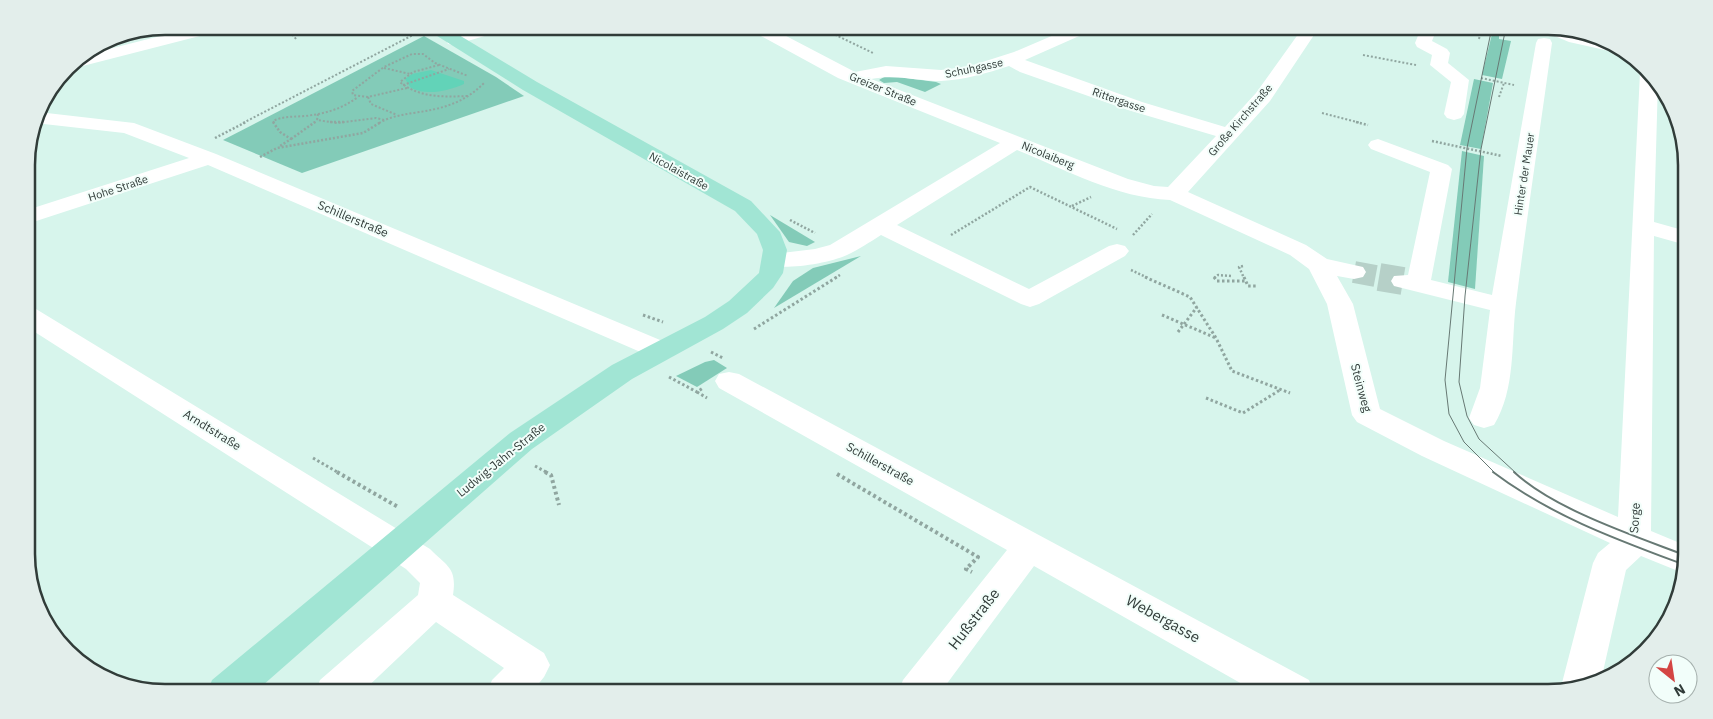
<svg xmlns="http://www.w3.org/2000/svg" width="1713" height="719" font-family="'IBM Plex Sans',sans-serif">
  <rect width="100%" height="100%" fill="#d7f5ec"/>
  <!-- green -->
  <g fill="#83cbb8">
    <polygon points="1492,34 1499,35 1499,39 1511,41 1502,79 1482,75"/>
    <polygon points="424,36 496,77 524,96 302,173 223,140"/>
    <polygon points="891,76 936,82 941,84 925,92 897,82 884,83 879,80 884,77"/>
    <polygon points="1474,79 1493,83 1481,149 1460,145"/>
    <polygon points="1462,151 1484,156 1475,289 1448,282"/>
    <polygon points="770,215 815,242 807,246 789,242"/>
    <polygon points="861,256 774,308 793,281 813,268"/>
    <polygon points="714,360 727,368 697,387 676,376 705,362"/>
  </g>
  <!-- water -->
  <path fill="#62d3b8" d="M431 70 464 81V84C447 91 428 96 411 88L405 79 412 74Z"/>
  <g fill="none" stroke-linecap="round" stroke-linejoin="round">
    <!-- minor-tunnel-far1 -->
    <polyline stroke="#b6d0c8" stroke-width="22" stroke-dasharray="22 11" stroke-linecap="butt" points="1354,272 1386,278"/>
    <!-- minor-tunnel -->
    <polyline stroke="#b6d0c8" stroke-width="28" stroke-dasharray="28 14" stroke-linecap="butt" points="1379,277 1403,281"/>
    <!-- path-far3 -->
    <g stroke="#90a6a0" stroke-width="2" stroke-dasharray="2 2" stroke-linecap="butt">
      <polyline points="817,26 873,53"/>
      <polyline points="296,39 292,34 322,26"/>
      <polyline points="1479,39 1482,26"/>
      <polyline points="1363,55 1416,65"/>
      <path d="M439 65 413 72 400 82C419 98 444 97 468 96"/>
      <polyline points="384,68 410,74"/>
      <polyline points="1481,78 1514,85"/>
      <polyline points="403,85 449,69"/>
      <polyline points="407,88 368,97 353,95 352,91 384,67 412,54 423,54 435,63 468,76"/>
      <polyline points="368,97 371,104 397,115"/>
      <polyline points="1499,97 1504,83"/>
      <polyline points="1322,113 1361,123"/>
      <polyline points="318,114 317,120 337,123 376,118 384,120"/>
      <polyline points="243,123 413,35"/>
      <path d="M274 123 273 121C283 116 294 117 305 116 324 114 342 109 358 97"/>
      <polyline points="314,123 317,120"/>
      <path d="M379 123C389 117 401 115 413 113 441 109 463 104 484 83"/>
    </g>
    <!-- path-far2 -->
    <g stroke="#90a6a0" stroke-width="2.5" stroke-dasharray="2 2" stroke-linecap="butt">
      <polyline points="273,122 280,132 291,139 280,146"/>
      <polyline points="330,122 345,122"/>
      <polyline points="1356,122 1368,125"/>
      <polyline points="215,138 246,122"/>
      <polyline points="291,139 315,122"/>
      <polyline points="1432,141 1502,156"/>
      <polyline points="260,157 277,148 363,133 381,122"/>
      <polyline points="1072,206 1091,197"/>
      <polyline points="790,220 815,233"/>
      <polyline points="951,235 1030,187 1117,229"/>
      <polyline points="1133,235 1152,214"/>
      <polyline points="1243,266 1239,267 1244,278"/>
      <polyline points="1131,270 1148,278"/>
      <polyline points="835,278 840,275"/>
      <polyline points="1214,278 1218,275 1231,276"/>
    </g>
    <!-- path-far1 -->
    <g stroke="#90a6a0" stroke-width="3" stroke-dasharray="2.5 2.5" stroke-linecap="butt">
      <polyline points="1145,277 1190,297 1216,338 1232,371 1290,393"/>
      <polyline points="1214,277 1217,281 1246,281"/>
      <polyline points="1244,277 1248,286 1256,286"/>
      <polyline points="643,315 663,322"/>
      <polyline points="1162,315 1216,338"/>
      <polyline points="754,329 837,277"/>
      <polyline points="1178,332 1197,307"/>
      <polyline points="711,352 723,358"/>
      <polyline points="669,377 697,392 703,388"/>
      <polyline points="697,392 707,398"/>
      <polyline points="1206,398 1243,413 1280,390"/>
      <polyline points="313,458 339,473"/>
      <polyline points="535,466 548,473"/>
    </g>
    <!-- path -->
    <g stroke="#90a6a0" stroke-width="4" stroke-dasharray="3 3" stroke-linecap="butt">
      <polyline points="337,472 398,507"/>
      <polyline points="545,472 551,475 559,505"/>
      <polyline points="837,474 978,557 966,569 972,572"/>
      <polyline points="553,686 560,693"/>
      <polyline points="1327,688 1335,693"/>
    </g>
    <!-- minor -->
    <g fill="#fff" fill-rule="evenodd">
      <polygon points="200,26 229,26 227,29 71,69 67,68 73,61 81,56"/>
      <polygon points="481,26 488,27 490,31 488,35 454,45 448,44 446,40 448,36"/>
      <path d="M746 26H767L855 72 886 66 941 70 967 67 1014 52 1075 26H1097L1095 29 1025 60 1142 102 1225 127 1256 93 1304 26H1320L1270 101 1188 192 1306 245 1327 259 1363 267 1366 272 1363 277 1354 279 1337 276 1353 304 1380 409 1444 441 1618 517 1640 73 1643 69 1658 80 1654 222 1686 231V245L1654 236 1651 531 1687 546 1683 573 1641 556 1626 570 1602 676 1565 690 1562 683 1593 563 1598 553 1610 543 1422 456 1357 422 1352 415 1327 304 1309 269 1290 255 1170 200C1117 198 1066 170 1017 150L897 225 1029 289 1109 246 1117 244 1125 246 1129 251 1125 256 1039 304 1030 307 1021 304 881 235C870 242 858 250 847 255 827 264 786 270 765 265L762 260 765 255 815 249 830 245 1000 143 838 78 748 29ZM1009 66 1020 72 1128 110 1216 136 1168 187 1154 186 1128 179 871 79C895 74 917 81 941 81 964 80 987 73 1009 66Z"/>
      <polygon points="1422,26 1438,26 1432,41 1447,49 1450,53 1448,63 1469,80 1464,114 1461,118 1454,120 1447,118 1444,114 1451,82 1430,65 1432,55 1417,47 1415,43"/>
      <polygon points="1536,26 1548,26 1605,40 1619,51 1614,52 1569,42 1538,29"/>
      <path d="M1544 38 1550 39 1552 43C1540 130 1527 216 1516 303 1511 343 1516 389 1494 425L1484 428 1474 425 1469 418 1480 388 1490 310 1394 286 1391 281 1394 276 1408 275 1430 172 1371 149 1368 145 1371 141 1378 139 1448 165 1452 169 1431 280 1492 295 1536 43 1538 39Z"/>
      <polygon points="38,112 134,123 216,154 672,345 676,351 672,357 662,360 652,357 208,165 27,224 27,210 189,158 124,133 35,123"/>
      <path d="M27 307 36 309 430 549C448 567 457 568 453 595L544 653 550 665 544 677 531 693H487L492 680 504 668 436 622 361 693H315L320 680 418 595 420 583 406 569 27 327Z"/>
      <polygon points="729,372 739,374 1309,680 1314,693 1258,693 1034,566 940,693 898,693 903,680 1007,550 719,388 715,381 719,374"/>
    </g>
    <!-- major -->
    <polygon fill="#a1e5d4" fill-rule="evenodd" points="424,26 444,26 537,82 751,201 780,232 787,250 783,273 773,288 747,313 723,329 632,379 532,449 254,693 207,693 212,680 510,433 612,365 705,317 729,301 759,273 763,250 757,234 735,211 523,90 426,29"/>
    <!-- tram-far1 -->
    <g stroke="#677974" stroke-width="1">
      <polyline points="1492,27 1467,148 1445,380 1449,414 1464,442 1495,473"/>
      <polyline points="1505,32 1481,149 1465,296 1459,382 1467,416 1479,439 1516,473"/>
    </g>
    <!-- tram -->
    <g stroke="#677974" stroke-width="2">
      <path d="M1493 472C1551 516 1618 540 1685 565"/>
      <path d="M1514 472C1555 510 1635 536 1687 556"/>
    </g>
  </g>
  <g text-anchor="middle" stroke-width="4" stroke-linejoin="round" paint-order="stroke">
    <!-- far-street labels -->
    <g font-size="11" fill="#313c39" stroke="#f2fefa">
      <text transform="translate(974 68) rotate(-12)" y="4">Schuhgasse</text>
      <text transform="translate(883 89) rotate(22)" y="4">Greizer Straße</text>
      <text transform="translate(1119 100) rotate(19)" y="4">Rittergasse</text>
      <text transform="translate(1240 120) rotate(-49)" y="4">Große Kirchstraße</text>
      <text transform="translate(1048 155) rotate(22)" y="4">Nicolaiberg</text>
      <text transform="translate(679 171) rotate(29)" y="4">Nicolaistraße</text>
      <text transform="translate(1524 174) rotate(-81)" y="4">Hinter der Mauer</text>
      <text transform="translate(118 188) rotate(-18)" y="4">Hohe Straße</text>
    </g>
    <!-- street labels -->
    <g font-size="12" fill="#313c39" stroke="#f2fefa">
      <text transform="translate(353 219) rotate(23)" y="4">Schillerstraße</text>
      <text transform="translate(1361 388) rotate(75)" y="4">Steinweg</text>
      <text transform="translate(212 430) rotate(32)" y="4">Arndtstraße</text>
      <text transform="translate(501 460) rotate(-39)" y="4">Ludwig-Jahn-Straße</text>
      <text transform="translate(880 464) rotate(29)" y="4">Schillerstraße</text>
      <text transform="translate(1635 518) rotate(-86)" y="4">Sorge</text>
    </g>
    <!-- near-street labels -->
    <g font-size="15" fill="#313c39" stroke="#f2fefa">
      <text transform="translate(974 619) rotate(-52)" y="5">Hußstraße</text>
      <text transform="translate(1163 619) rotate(29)" y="5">Webergasse</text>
    </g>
  </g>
  <!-- crop -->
  <path d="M0 0H1713V719H0ZM165 35H1548A130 130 0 0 1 1678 165V554A130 130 0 0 1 1548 684H165A130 130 0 0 1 35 554V165A130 130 0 0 1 165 35Z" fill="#e3eeeb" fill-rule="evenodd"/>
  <path fill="none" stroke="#313c39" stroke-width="2.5" d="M165 35H1548A130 130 0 0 1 1678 165V554A130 130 0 0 1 1548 684H165A130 130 0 0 1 35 554V165A130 130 0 0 1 165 35Z"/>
  <!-- north arrow -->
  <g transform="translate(1673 679) rotate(150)"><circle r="24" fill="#f2fefa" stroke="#a5b0ad"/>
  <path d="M0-4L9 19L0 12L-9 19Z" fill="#d44543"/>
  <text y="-8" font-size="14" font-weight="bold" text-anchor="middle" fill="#313c39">N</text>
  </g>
</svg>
